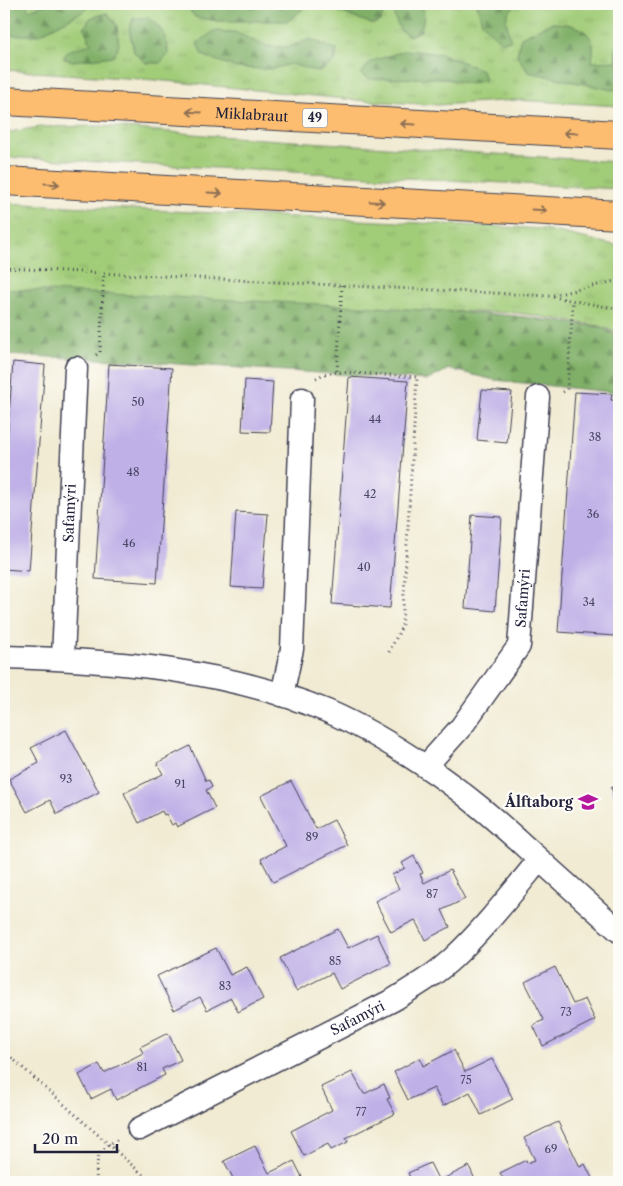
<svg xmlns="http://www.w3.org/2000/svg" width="623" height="1186" font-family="'Libre Caslon Text',serif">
  <defs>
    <pattern id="grass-tufts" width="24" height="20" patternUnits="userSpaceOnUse" patternTransform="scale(1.25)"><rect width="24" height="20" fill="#a1cc78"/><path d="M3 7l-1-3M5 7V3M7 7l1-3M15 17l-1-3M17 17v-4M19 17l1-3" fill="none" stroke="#8aaf69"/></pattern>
    <pattern id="forest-firs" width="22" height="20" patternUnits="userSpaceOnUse" patternTransform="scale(1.25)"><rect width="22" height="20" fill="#80b068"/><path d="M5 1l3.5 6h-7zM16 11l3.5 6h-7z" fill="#688f57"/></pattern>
  </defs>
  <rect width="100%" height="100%" fill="#fdfcf7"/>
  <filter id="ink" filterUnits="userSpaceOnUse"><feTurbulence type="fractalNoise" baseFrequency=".02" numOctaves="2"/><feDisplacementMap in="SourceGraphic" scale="10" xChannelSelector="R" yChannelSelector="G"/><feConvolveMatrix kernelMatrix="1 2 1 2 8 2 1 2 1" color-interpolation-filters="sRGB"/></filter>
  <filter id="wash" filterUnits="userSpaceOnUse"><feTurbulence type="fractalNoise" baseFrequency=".0096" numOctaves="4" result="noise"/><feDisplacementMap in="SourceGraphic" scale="20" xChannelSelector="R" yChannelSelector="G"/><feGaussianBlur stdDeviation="1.12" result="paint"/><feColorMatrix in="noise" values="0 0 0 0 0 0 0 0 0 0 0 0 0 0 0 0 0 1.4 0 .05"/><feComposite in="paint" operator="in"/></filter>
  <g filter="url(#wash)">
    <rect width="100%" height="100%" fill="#f1ebd3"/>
    <!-- grass -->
    <g fill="url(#grass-tufts)" stroke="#62775a">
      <polygon points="4,4 619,4 619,106 516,100 437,105 355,100 155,80 4,70"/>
      <polygon points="102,126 216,136 619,162 619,189 4,157 4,133 39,127"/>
      <polygon points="4,203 544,229 619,246 619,334 600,326 517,313 398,310 4,292"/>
    </g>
    <!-- forest -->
    <g fill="url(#forest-firs)" stroke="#516952">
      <polygon points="4,4 26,4 29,10 48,4 89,4 86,10 38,35 4,35"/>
      <polygon points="185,4 303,4 302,10 288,21 217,21 195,17"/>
      <polygon points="330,4 381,4 384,10 381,21 373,24 339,12"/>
      <polygon points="402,4 423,4 424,16 421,31 409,36 400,30 394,16 398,5"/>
      <polygon points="477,4 516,4 508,13 506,21 511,40 501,42 482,23"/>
      <polygon points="107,13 117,25 119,45 114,56 73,61 64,59 67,51 91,44 84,28 90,18"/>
      <path d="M147 17C162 28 168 35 168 55L160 63H146L134 52 129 29 133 19Z"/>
      <path d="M551 23C567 23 590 26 593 46 594 50 592 57 592 62L617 61 615 48 619 44V88L612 90 528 72 517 55 521 37Z"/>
      <polygon points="214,31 235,32 265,46 289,47 310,39 337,50 335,62 318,72 291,64 272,69 237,68 202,55 197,43"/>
      <polygon points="406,50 442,54 482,70 485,80 471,84 441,78 370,79 361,74 370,62"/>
      <polygon points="4,289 359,306 517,316 600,327 619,336 619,393 494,380 449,369 428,380 116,360 4,355"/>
    </g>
    <g id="blocks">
      <!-- building -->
      <g fill="#bfb0e7">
        <polygon points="13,362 45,365 29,571 4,569 4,484"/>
        <polygon points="109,364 172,368 157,583 95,579"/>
        <polygon points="349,377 408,381 390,608 332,604"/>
        <polygon points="245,380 273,382 270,432 242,431"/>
        <polygon points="482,390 512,392 507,443 477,440"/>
        <polygon points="575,392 612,394 611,400 619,401 619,571 615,636 558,632"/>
        <polygon points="236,512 268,514 262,589 231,587"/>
        <polygon points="472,515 502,517 495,611 465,608"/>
        <polygon points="66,730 99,792 57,814 50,800 27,812 9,779 39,763 31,748"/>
        <polygon points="190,746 206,781 209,780 212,787 206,790 215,808 177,827 175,823 172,825 166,814 164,815 162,811 139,823 124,793 163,774 157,763"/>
        <polygon points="291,781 316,829 334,820 347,845 273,882 261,859 286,846 261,796"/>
        <polygon points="619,784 619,806 611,788"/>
        <polygon points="414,856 423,873 420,874 424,883 450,870 465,899 442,910 450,927 425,940 415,920 391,932 375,901 399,889 392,875 405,868 402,863"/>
        <polygon points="338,929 348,948 377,934 391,963 340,989 332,973 296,991 280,958"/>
        <polygon points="216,948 230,975 247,967 263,999 238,1012 231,998 207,1010 200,997 174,1010 157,976"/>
        <polygon points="555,967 573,1004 585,999 595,1020 543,1046 533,1025 544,1020 525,982"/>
        <polygon points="168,1033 181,1060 162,1069 165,1075 116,1100 111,1089 91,1099 79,1075 99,1064 104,1073 143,1053 140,1047"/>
        <polygon points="454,1050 465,1072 492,1059 513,1099 481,1115 470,1092 443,1106 434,1088 408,1100 394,1072 420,1058 423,1066"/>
        <polygon points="352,1072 364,1094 384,1084 390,1098 387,1099 395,1114 346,1138 348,1142 331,1150 328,1144 304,1156 291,1131 332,1110 321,1087"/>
        <polygon points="558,1122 580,1167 585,1164 594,1182 505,1182 500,1173 526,1160 527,1163 535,1160 524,1138"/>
        <polygon points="255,1146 269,1173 294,1161 302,1177 296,1180 298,1182 235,1182 224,1161"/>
        <polygon points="430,1163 439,1181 469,1166 476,1182 412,1182 408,1173"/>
      </g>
    </g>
  </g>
  <g filter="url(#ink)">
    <use href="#blocks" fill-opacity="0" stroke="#414052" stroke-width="1"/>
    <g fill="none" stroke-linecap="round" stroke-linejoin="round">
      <defs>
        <g id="street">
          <path d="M4 657C113 660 225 669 327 711 362 726 395 746 426 767 464 792 498 822 532 853 561 879 590 905 619 931"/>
          <path id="s1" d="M63 658 76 368"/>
          <polyline points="282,695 292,649 302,399"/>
          <path id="s2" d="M426 766 462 726 519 646 538 397"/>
          <path id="s3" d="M139 1129 393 1000C414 987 435 975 453 958 484 929 512 893 539 860"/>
        </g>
        <g id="highway">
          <path id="s4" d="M4 101 619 135"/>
          <polyline points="4,181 619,215"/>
        </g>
      </defs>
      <!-- street casing -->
      <use href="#street" stroke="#414052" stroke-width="25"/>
      <!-- highway casing -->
      <use href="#highway" stroke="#414052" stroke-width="30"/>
      <!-- path -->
      <g stroke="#414052" stroke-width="3" stroke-dasharray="1 4" stroke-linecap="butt">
        <polyline points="4,268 550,296 619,280"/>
        <polyline points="342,285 337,372 417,377 402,626 388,654"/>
        <polyline points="553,297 619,309"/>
        <polyline points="96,355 100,352 104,273"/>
        <polyline points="316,378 324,374 337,372"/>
        <polyline points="563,392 567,390 573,301"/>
        <polyline points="4,1051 151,1182"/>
        <path d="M96 1182C97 1161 95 1150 117 1140"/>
      </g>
      <!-- street -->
      <use href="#street" stroke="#fff" stroke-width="22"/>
      <!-- highway -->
      <use href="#highway" stroke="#fcbd6f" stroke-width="28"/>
    </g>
    <!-- one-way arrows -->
    <defs><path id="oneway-shaft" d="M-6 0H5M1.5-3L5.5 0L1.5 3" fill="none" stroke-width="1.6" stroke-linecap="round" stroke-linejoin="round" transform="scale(1.25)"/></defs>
    <g stroke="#8f7055">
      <use href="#oneway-shaft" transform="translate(194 112) rotate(-177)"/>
      <use href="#oneway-shaft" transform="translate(408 124) rotate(-177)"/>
      <use href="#oneway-shaft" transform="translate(571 133) rotate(-177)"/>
      <use href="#oneway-shaft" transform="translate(52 184) rotate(3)"/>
      <use href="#oneway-shaft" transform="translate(215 193) rotate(3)"/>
      <use href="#oneway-shaft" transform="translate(377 202) rotate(3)"/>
      <use href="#oneway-shaft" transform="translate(539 210) rotate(3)"/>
    </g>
  </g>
  <!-- icons -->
  <defs>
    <symbol id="school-bare" viewBox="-9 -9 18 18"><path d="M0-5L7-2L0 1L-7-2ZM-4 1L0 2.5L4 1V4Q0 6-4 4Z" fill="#b5179e" stroke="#fdfcf7" stroke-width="2.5" paint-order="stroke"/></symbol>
  </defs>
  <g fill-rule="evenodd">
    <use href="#school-bare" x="574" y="788" width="28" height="28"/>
  </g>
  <g text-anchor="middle" stroke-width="4.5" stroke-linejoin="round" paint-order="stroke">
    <!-- number labels -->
    <g font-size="11" fill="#494666">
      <text x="138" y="406">50</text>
      <text x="375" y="423">44</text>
      <text x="595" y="441">38</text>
      <text x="133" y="476">48</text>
      <text x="370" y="498">42</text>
      <text x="593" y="518">36</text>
      <text x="129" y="547">46</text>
      <text x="364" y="571">40</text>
      <text x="589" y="606">34</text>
      <text x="66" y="783">93</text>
      <text x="180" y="788">91</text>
      <text x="312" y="841">89</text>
      <text x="432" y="898">87</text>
      <text x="335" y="965">85</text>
      <text x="225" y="990">83</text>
      <text x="566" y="1016">73</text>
      <text x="142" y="1071">81</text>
      <text x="466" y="1084">75</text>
      <text x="361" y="1116">77</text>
      <text x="551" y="1153">69</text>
    </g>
    <!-- shield labels -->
    <rect fill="#fdfcf7" stroke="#646373" stroke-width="1" x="302.5" y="108.5" width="25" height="19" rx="4"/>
    <g font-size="12" font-weight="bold" fill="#22223b">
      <text x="315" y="122">49</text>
    </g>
    <!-- street labels -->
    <g font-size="14" fill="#22223b" stroke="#fdfcf7">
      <text dy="5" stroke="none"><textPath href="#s4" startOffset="248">Miklabraut</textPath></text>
      <text dy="5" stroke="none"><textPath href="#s1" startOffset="145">Safamýri</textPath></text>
      <text dy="5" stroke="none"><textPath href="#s2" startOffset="200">Safamýri</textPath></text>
      <text dy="5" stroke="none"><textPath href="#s3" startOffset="245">Safamýri</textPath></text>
    </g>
    <!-- poi labels -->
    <g font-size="14" font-weight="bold" fill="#22223b" stroke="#fdfcf7" text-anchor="end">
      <text x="573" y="807">Álftaborg</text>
    </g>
  </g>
  <!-- margin -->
  <rect width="623" height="1186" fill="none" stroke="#fdfcf7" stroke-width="20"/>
  <!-- scale -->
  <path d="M35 1144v8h82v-8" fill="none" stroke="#22223b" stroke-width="2.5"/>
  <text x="42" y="1144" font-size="15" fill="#22223b" stroke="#fdfcf7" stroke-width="4" paint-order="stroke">20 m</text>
</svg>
